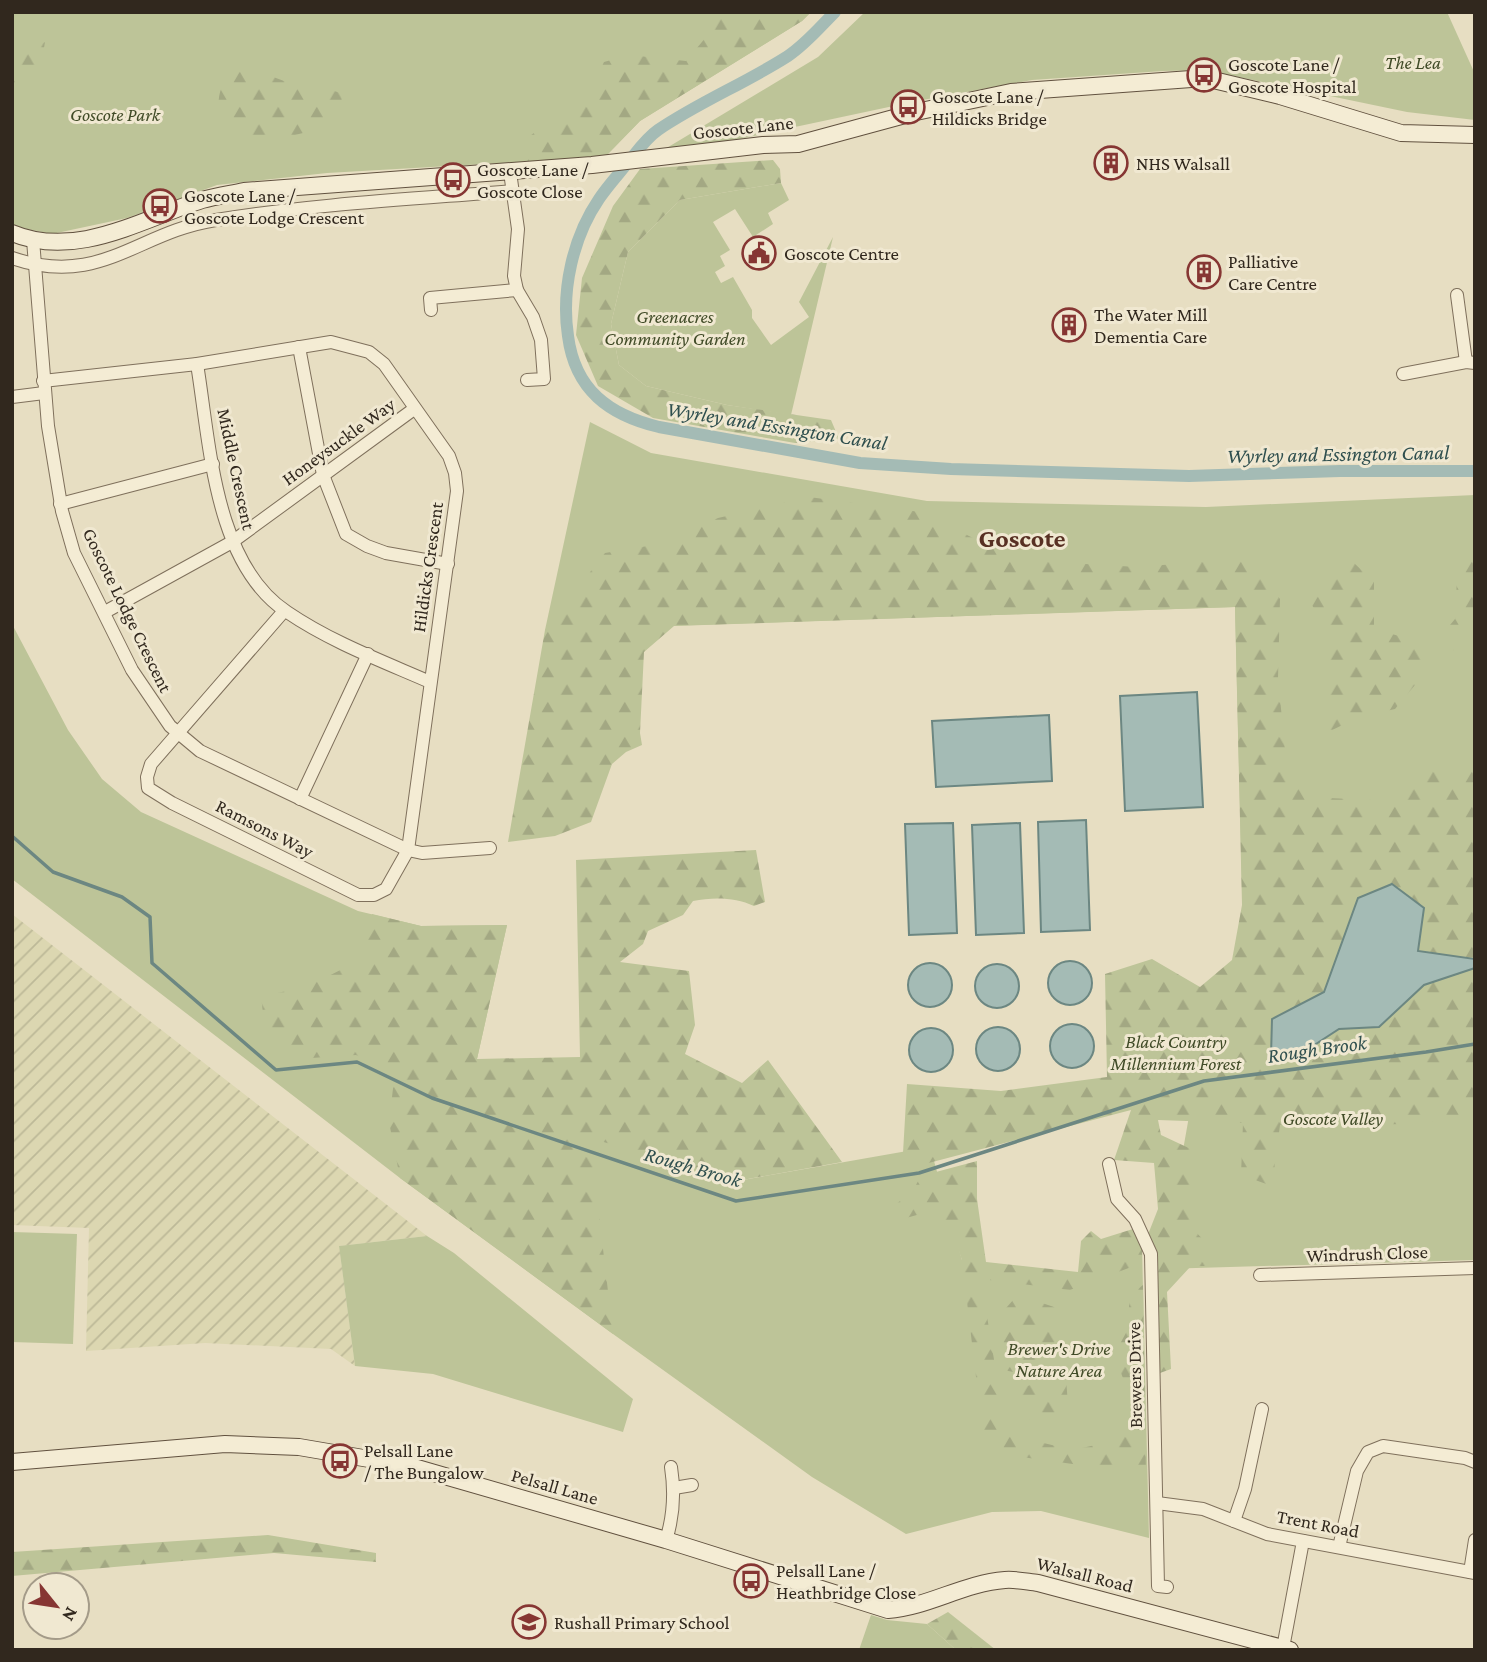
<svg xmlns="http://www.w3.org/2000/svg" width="1487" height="1662" font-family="'Crimson Pro',serif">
  <defs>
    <pattern id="farmland-furrows" width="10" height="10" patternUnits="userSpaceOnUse" patternTransform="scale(1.75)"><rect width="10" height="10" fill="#dcd7b1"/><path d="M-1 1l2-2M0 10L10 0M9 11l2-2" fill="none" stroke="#bdb998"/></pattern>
    <pattern id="forest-firs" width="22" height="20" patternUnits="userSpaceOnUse" patternTransform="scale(1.75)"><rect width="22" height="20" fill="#bdc498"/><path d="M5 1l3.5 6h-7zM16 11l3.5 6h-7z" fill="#a3a883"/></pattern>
  </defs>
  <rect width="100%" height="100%" fill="#e7dec2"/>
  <!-- farmland -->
  <polygon fill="url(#farmland-furrows)" points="12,914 427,1236 339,1246 355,1366 331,1349 205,1343 86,1351 89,1228 12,1225"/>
  <!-- green -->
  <g fill="#bdc498">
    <polygon points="12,12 811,12 802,21 640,121 605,157 327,173 217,185 127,218 52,234 12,226"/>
    <polygon points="865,12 1447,12 1475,74 1475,120 1407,112 1205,70 1163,71 1032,80 917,101 650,158 818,57"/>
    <polygon points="781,183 789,200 768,213 773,224 753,237 735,209 713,222 730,250 720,256 725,266 715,272 721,283 733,277 752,310 752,318 771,345 809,317 799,302 833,237 791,415 727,405 646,386 619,365 611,324 628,252 680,200"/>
    <polygon points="590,422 651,453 927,501 1206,507 1475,495 1475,1260 1162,1269 1200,1054 1244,969 1235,607 545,630"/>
    <polygon points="12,624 68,730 102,779 141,812 358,911 421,926 507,925 468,1099 737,1181 930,1147 962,1260 1079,1273 1142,1247 1149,1538 1041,1511 992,1512 906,1534 812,1477 613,1334 400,1178 12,879"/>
    <polygon points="12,1232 77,1234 73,1344 12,1342"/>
    <polygon points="427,1236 454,1253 633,1399 623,1432 433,1374 355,1366 339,1246"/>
    <polygon points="871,1615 887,1620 927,1624 956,1650 859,1650"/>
  </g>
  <!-- forest -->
  <g fill="url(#forest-firs)">
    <path d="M695 12H811L802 21 640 121 605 157 524 162 523 142C538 127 558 122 574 108 589 96 596 79 604 62L629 55 686 61 712 30Z"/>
    <polygon points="45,42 40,70 12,88 12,57"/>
    <path d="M249 68 300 87 327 89 341 93 343 109 303 133 254 145 221 124C217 108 216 86 232 74 236 71 245 70 249 68Z"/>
    <polygon points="773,160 780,169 781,183 680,200 628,252 611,324 619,365 646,386 727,405 831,420 839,439 795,443 653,418 598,386 576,335 582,278 613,206 640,169"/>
    <polygon points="809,497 920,512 1018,560 1137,567 1253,558 1280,599 1278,678 1287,770 1306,797 1394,801 1423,768 1475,766 1475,959 1418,951 1358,898 1324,992 1273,1019 1299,1055 1339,1029 1379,1027 1424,985 1475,968 1475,1113 1423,1124 1280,1125 1272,1186 1241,1175 1243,1123 1158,1120 1161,1135 1193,1150 1191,1227 1215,1252 1209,1266 1191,1266 1167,1292 1171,1369 1160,1373 1153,1253 1147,1237 1158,1209 1154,1163 1114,1160 1131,1110 902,1170 907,1084 1001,1091 1107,1077 1105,974 1152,959 1200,987 1232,960 1242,905 1235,607 674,626 644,652 640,733 642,745 626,752 612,764 591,822 555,836 508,842 545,630 605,553 666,543 718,518"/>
    <polygon points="1475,553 1475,630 1465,633 1454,651 1445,631 1455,619 1457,578"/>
    <polygon points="1354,563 1374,582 1374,629 1424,643 1425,673 1395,709 1359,717 1326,733 1330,633 1308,599 1325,573"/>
    <path d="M756 850 765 902 754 906C735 897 713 897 693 901L683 915 648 931 643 944 620 962 689 971 695 1025 685 1054 742 1083 768 1060 842 1162 737 1181 590 1138 613 1334 400 1178 389 1122 395 1072 356 1055 296 1059 266 1039 261 996C304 989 326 979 363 957L372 914 421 926 507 925 477 1059 580 1057 576 860Z"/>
    <polygon points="977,1161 977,1199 986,1262 1078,1272 1081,1241 1091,1231 1101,1239 1136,1228 1142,1247 1142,1263 1070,1290 981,1279 1006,1434 1073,1450 1100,1444 1117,1431 1145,1424 1146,1474 985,1452 962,1260 953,1234 924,1213 906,1218 892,1207 912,1192 921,1176"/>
    <polygon points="1143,1285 1145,1410 1130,1396 1114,1355 1127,1331 1130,1295"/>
    <polygon points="1027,1298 1057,1308 1061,1324 1056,1347 1018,1373 999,1369 999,1316 1014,1299"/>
    <path d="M1048 1371H1059L1066 1378 1068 1405 1062 1421C1039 1427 1033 1425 1017 1407L1016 1390 1033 1384Z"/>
    <polygon points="268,1535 376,1553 376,1562 274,1553 12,1576 12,1552"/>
    <polygon points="948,1612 996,1650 956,1650 927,1624"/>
  </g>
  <!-- water -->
  <g fill="#a4bbb5" stroke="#6c8782" stroke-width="2">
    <polygon points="1197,692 1203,807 1125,811 1120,696"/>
    <polygon points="1049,715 1052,781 936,787 932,721"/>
    <polygon points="1086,820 1090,930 1041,932 1038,822"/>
    <polygon points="953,823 957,933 909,935 905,824"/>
    <polygon points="1020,823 1024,933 976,935 972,825"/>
    <polygon points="1392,884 1424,908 1418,951 1475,959 1475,968 1424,985 1379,1027 1339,1029 1299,1055 1271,1056 1272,1019 1324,992 1358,898"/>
    <circle cx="1070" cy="983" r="22"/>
    <circle cx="930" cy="985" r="22"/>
    <circle cx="997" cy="986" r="22"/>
    <circle cx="1072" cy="1046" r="22"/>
    <circle cx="998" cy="1049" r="22"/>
    <circle cx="931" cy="1050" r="22"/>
  </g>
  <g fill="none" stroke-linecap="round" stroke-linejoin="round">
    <!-- stream -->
    <polyline stroke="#6c8782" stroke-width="3.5" points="12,836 53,872 122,897 150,917 152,963 276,1070 357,1062 432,1098 736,1201 919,1173 1204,1081 1426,1052 1475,1044"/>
    <!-- canal -->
    <path stroke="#a4bbb5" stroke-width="12" d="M835 12C820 27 806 44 788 56 746 83 699 102 658 130 645 139 636 153 626 165 617 176 607 187 599 199 573 237 561 290 568 336 575 390 609 415 659 427L860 463 951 469 1189 476 1340 471H1475"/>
    <defs>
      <g id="street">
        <polyline points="510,172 518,229 514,276 517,290 533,317 541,340 544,379 527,380"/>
        <polyline points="33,240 48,426 62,511 74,553 132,670 170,726 200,751 408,850 422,853 490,848"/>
        <path d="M12 258C101 288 137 232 216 220 314 204 413 199 512 191"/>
        <polyline points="1457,295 1466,362"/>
        <polyline points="431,310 430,298 517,290"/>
        <polyline points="299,347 323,475 346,534 367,546 386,553 448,564"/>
        <path d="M197 364C210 443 214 564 287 612 331 642 382 661 430 682"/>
        <polyline points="1403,374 1466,362 1475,363"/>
        <polyline points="43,381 197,364 331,342 369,352 384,364 449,456 455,473 457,491 408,850 386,889 374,895 358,895 172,803 148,788 147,777 151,764 284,611"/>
        <polyline points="12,397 44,393"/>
        <polyline points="60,504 213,464"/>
        <polyline points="105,612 232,542 414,409"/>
        <polyline points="300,799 368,654"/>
        <polyline points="1109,1164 1117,1199 1135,1219 1151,1254 1158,1586 1167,1587"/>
        <polyline points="1260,1275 1475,1268"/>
        <polyline points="674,1488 692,1485"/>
        <polyline points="1157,1503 1203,1509 1267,1534 1475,1573"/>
        <polyline points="1234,1521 1245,1489 1262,1409"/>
        <path d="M666 1540C674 1515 675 1493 671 1467"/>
        <polyline points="1339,1547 1357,1471 1368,1452 1383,1446 1465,1458 1475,1462"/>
        <polyline points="1470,1572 1475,1540"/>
        <polyline points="1283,1648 1303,1541"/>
      </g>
      <g id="secondary">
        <path d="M12 233C76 260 142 219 202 200 215 196 230 194 244 191L592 165 763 145 798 144 916 112 1011 92 1205 78 1280 96 1401 133 1475 135"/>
        <path d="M12 1462 225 1444 299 1447 410 1466 666 1540 888 1610C928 1607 964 1583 1005 1580 1016 1579 1028 1582 1038 1583L1290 1650"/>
      </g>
    </defs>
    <!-- street casing -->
    <use href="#street" stroke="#7f705c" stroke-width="14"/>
    <!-- secondary casing -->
    <use href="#secondary" stroke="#61513f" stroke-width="18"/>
    <!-- street -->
    <use href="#street" stroke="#f4ecd4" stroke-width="12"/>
    <!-- secondary -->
    <use href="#secondary" stroke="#f4ecd4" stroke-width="16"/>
  </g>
  <!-- icons -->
  <defs>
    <symbol id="bus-ring" viewBox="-11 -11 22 22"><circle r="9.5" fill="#f0e8d1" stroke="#863633" stroke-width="1.5"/><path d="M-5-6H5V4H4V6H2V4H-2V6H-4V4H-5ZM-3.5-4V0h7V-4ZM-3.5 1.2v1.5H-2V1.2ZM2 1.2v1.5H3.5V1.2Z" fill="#863633"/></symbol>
    <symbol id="building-ring" viewBox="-11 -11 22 22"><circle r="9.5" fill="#f0e8d1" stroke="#863633" stroke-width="1.5"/><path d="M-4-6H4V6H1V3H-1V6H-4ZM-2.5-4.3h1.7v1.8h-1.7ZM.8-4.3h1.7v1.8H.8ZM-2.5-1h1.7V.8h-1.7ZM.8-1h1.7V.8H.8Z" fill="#863633"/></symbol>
    <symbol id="civic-ring" viewBox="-11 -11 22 22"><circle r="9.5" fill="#f0e8d1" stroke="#863633" stroke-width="1.5"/><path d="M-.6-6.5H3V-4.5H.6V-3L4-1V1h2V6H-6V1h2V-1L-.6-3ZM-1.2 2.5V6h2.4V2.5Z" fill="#863633"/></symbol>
    <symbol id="school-ring" viewBox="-11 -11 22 22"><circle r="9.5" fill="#f0e8d1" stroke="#863633" stroke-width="1.5"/><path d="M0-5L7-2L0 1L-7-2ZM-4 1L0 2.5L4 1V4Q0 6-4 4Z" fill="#863633"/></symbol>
  </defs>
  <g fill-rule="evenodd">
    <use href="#bus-ring" x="1185" y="56" width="38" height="38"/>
    <use href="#bus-ring" x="889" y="88" width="38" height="38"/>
    <use href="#building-ring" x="1092" y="144" width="38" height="38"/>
    <use href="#bus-ring" x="434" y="161" width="38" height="38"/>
    <use href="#bus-ring" x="141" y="187" width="38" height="38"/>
    <use href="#civic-ring" x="740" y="234" width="38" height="38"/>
    <use href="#building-ring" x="1185" y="253" width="38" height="38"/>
    <use href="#building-ring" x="1050" y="306" width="38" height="38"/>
    <use href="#bus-ring" x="321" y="1442" width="38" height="38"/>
    <use href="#bus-ring" x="732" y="1562" width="38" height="38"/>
    <use href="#school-ring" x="510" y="1603" width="38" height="38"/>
  </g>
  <g text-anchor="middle" stroke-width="6" stroke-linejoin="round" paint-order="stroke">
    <!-- park labels -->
    <g font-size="19" font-style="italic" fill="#404b27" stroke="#f0e8d1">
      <text x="1413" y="69">The Lea</text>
      <text x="115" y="121">Goscote Park</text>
      <text x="675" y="323">Greenacres<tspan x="675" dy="22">Community Garden</tspan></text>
      <text x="1176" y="1048">Black Country<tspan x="1176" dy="22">Millennium Forest</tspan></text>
      <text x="1333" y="1125">Goscote Valley</text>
      <text x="1059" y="1355">Brewer's Drive<tspan x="1059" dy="22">Nature Area</tspan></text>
    </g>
    <!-- poi labels -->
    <g font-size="19" fill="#31281e" stroke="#f0e8d1" text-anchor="start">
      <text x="1228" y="71">Goscote Lane /<tspan x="1228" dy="22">Goscote Hospital</tspan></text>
      <text x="932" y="103">Goscote Lane /<tspan x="932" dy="22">Hildicks Bridge</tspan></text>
      <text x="1136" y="170">NHS Walsall</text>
      <text x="477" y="176">Goscote Lane /<tspan x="477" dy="22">Goscote Close</tspan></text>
      <text x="184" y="202">Goscote Lane /<tspan x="184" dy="22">Goscote Lodge Crescent</tspan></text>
      <text x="784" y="260">Goscote Centre</text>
      <text x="1228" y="268">Palliative<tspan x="1228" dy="22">Care Centre</tspan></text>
      <text x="1094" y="321">The Water Mill<tspan x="1094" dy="22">Dementia Care</tspan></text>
      <text x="364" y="1457">Pelsall Lane<tspan x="364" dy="22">/ The Bungalow</tspan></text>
      <text x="776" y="1577">Pelsall Lane /<tspan x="776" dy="22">Heathbridge Close</tspan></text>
      <text x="554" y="1629">Rushall Primary School</text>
    </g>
    <!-- street labels -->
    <g font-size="19" fill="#31281e" stroke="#f0e8d1">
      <text transform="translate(743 127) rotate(-6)" y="7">Goscote Lane</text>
      <text transform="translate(338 441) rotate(-36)" y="7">Honeysuckle Way</text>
      <text transform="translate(237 469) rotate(78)" y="7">Middle Crescent</text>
      <text transform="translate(427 567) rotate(-82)" y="7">Hildicks Crescent</text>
      <text transform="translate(128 610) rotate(64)" y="7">Goscote Lodge Crescent</text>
      <text transform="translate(265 828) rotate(27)" y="7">Ramsons Way</text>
      <text transform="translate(1367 1253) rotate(-2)" y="7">Windrush Close</text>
      <text transform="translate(1134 1375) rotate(-91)" y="7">Brewers Drive</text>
      <text transform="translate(555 1486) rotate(16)" y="7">Pelsall Lane</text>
      <text transform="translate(1318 1523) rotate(11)" y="7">Trent Road</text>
      <text transform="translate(1085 1574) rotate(14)" y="7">Walsall Road</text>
    </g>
    <!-- water labels -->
    <g font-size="21" font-style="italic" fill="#2f4f4e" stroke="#f0e8d1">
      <text transform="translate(777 426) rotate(9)" y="7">Wyrley and Essington Canal</text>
      <text transform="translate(1338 454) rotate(-1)" y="7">Wyrley and Essington Canal</text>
      <text transform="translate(1317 1049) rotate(-8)" y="7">Rough Brook</text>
      <text transform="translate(693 1167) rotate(16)" y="7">Rough Brook</text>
    </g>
    <!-- district labels -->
    <g font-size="26" font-weight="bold" fill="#583023" stroke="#f0e8d1">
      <text x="1022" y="547">Goscote</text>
    </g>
  </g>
  <!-- border -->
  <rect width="1487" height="1662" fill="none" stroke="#31281e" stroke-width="28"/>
  <!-- north arrow -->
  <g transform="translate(56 1606) rotate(120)"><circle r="33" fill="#f0e8d1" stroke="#a49b89" stroke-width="2"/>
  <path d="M0-5L12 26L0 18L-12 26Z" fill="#863633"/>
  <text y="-10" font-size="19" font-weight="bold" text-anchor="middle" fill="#31281e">N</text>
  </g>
</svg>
